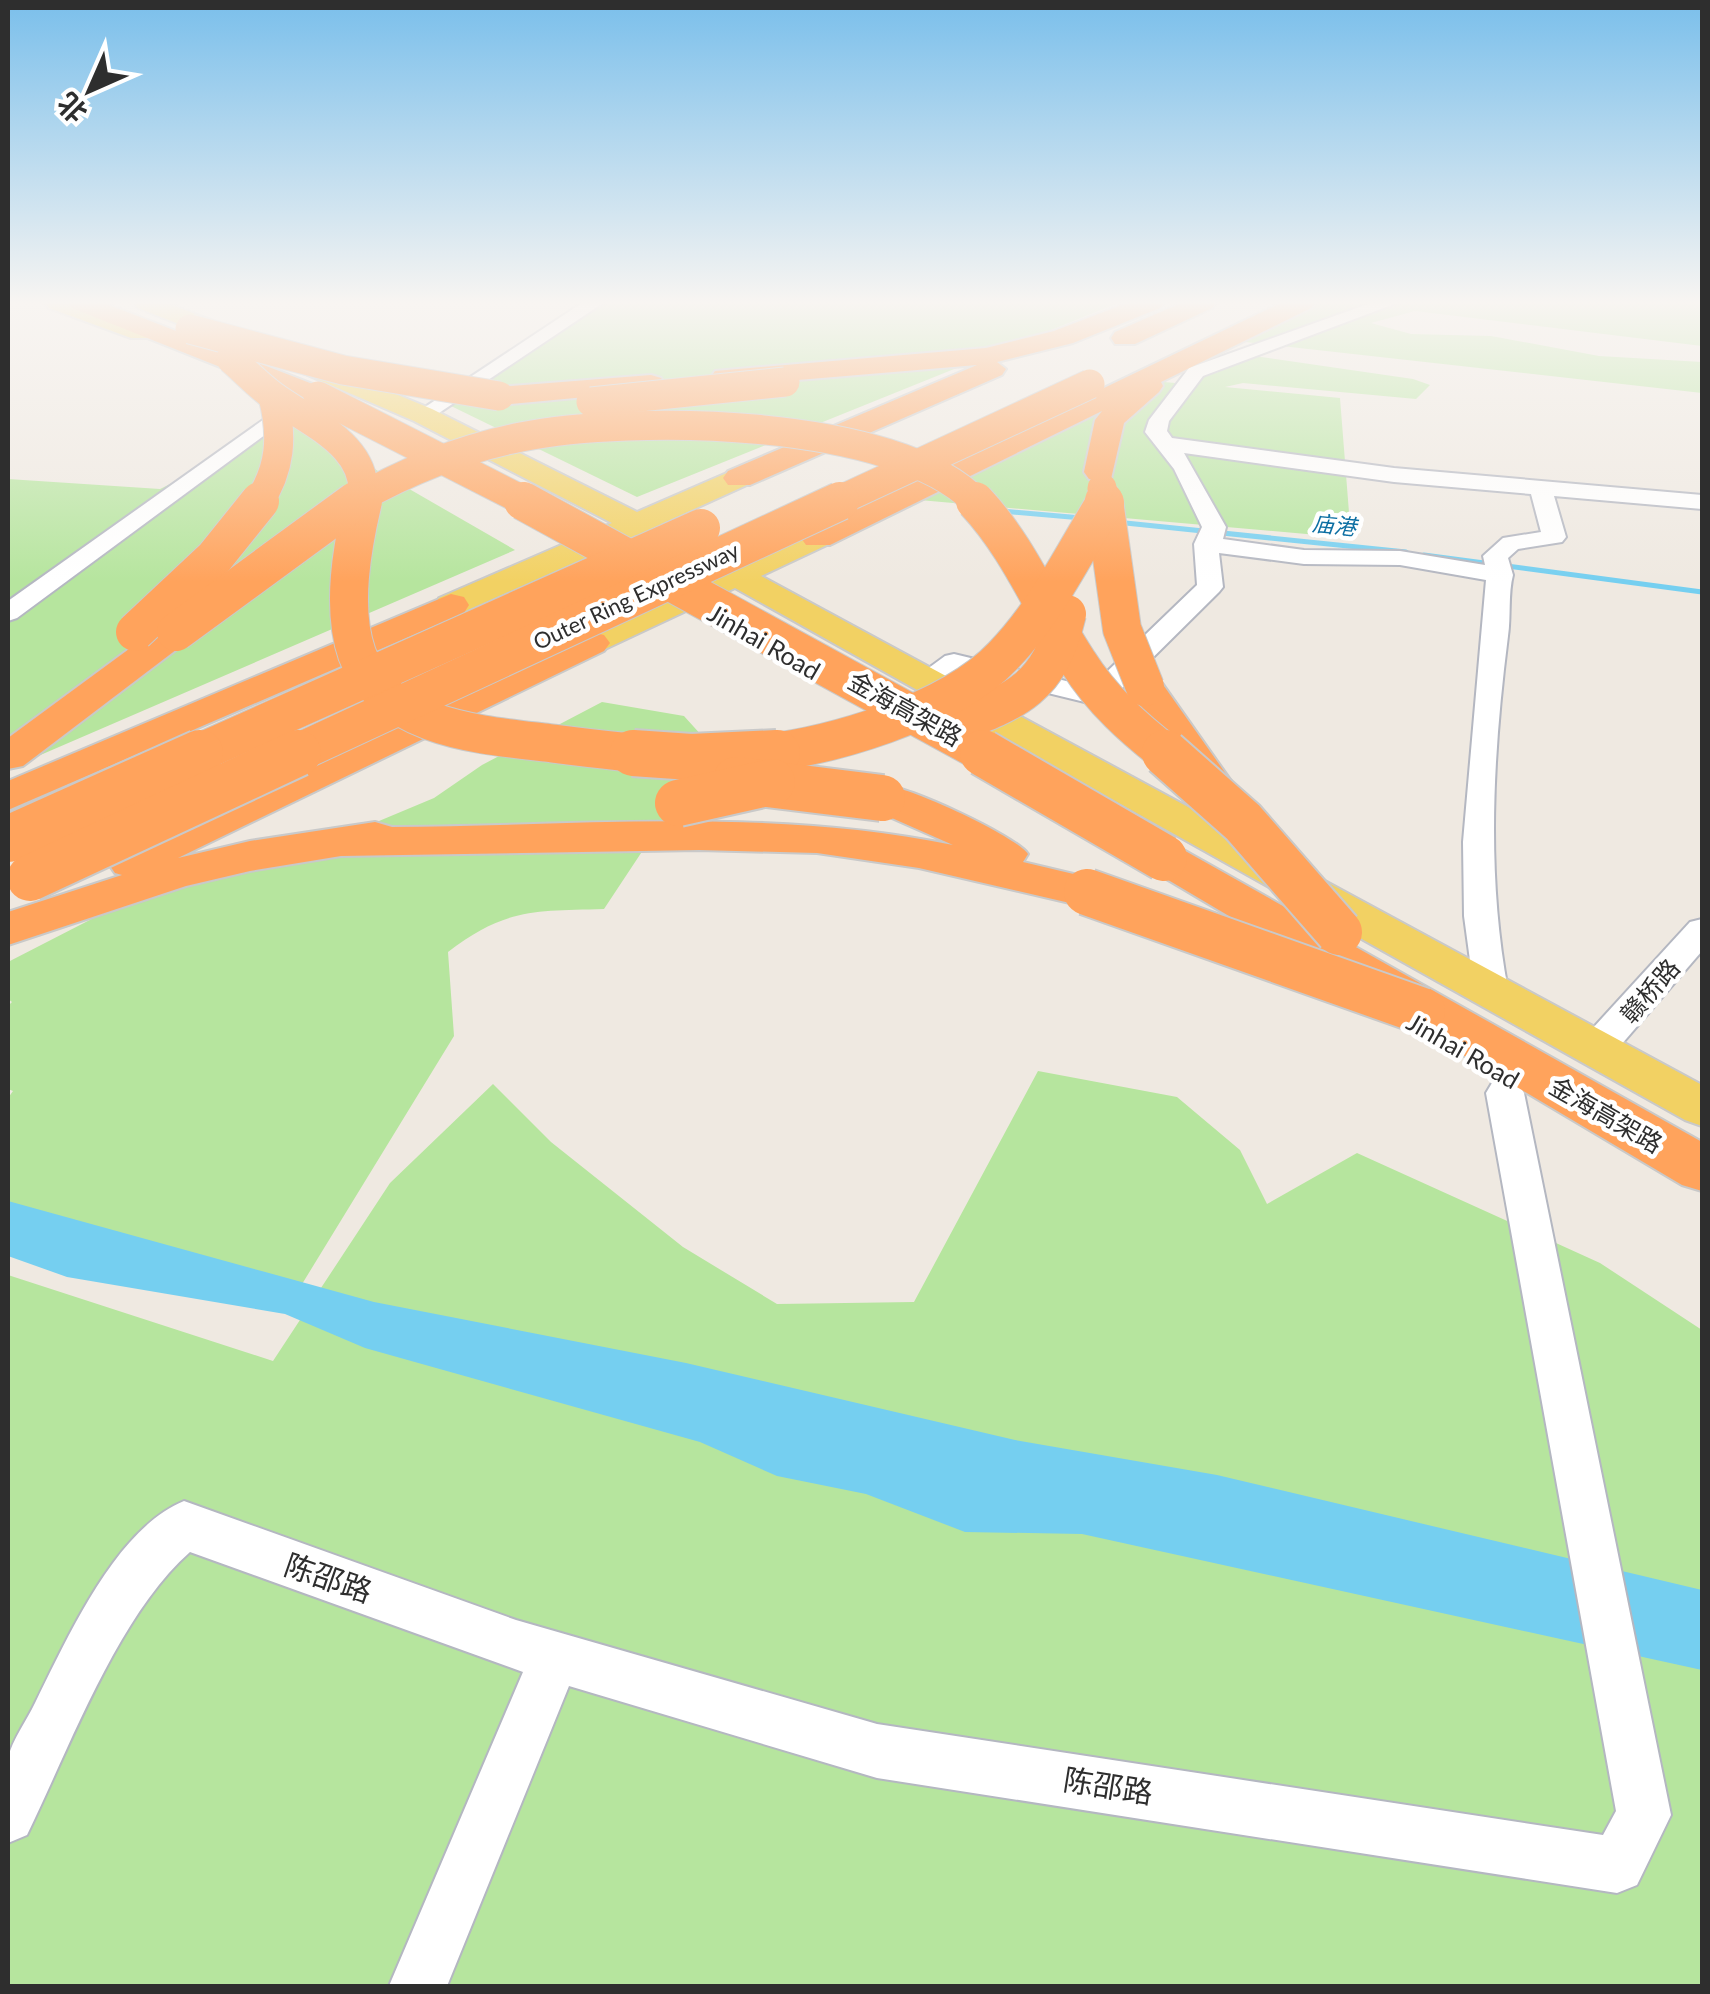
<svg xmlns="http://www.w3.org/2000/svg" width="1710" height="1994" font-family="Lato,'Noto Sans SC',sans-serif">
  <rect width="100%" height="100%" fill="#efe9e1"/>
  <!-- green -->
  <g fill="#b6e59e">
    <polygon points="605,303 1118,303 637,497 451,406"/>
    <polygon points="1315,303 1702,303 1702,346 1415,311 1371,323 1411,334 1491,336 1599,356 1702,362 1702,393 1237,341"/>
    <polygon points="1254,356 1413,379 1430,385 1416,399 1243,383 1225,387 1340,398 1351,538 908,499 1153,381 1197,385 1208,372"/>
    <polygon points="295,423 515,550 8,769 8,479 160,489"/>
    <path d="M602 702 684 716 703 737 694 773 604 909C535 911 505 908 448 952L454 1036 299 1289 8 1206V1098L13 1091 8 1089V1006L12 1002 8 999V962L224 851 269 867 434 798 482 765Z"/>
    <polygon points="1038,1071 1177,1097 1240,1150 1267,1204 1357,1153 1600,1263 1702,1330 1702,1986 8,1986 8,1275 273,1361 390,1183 493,1084 551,1142 683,1247 777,1304 914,1302"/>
  </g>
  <!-- water -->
  <polygon fill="#75cff0" points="8,1201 374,1302 686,1363 1015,1440 1217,1475 1702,1590 1702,1670 1082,1534 965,1532 866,1494 777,1476 700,1442 365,1348 285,1314 67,1277 8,1256"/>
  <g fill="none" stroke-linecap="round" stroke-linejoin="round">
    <!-- stream -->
    <g stroke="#75cff0" stroke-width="5">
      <polyline points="1002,511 1082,518"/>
      <polyline points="1116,522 1406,552"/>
      <polyline points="1424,555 1702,592"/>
    </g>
    <defs>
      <g id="minor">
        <polygon points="582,303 603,303 430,419 423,421 413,415"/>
        <path d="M1371 303H1397L1203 376 1169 421 1167 431 1172 438 1394 468 1702 495V509L1554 496 1566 537 1562 542 1518 549 1508 558 1513 575C1508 593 1511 617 1508 636 1493 754 1486 873 1508 990L1503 999 1491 1002 1479 999 1474 990 1464 916 1463 842 1486 580 1400 565 1304 564 1219 553 1223 587 1219 592 1107 703 1097 705 958 671 925 689 911 681 945 656 954 654 1091 687 1197 585 1194 544 1202 527 1174 469 1145 432 1149 420 1189 368ZM1184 453 1394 482 1531 494 1541 532 1503 538 1483 556 1485 565 1400 551 1304 550 1223 539 1226 527Z"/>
        <polygon points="301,393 308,395 308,403 17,618 8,621 8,601"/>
        <polygon points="1702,919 1702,951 1608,1060 1595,1064 1582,1060 1577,1050 1582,1040 1690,922"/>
        <path d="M1505 1079 1518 1083 1524 1093 1671 1815 1637 1885 1617 1893 877 1778 569 1686 447 1986H389L523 1672 190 1552C118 1615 69 1749 27 1835L8 1843C8 1817 2 1783 8 1758 12 1740 27 1720 35 1703 67 1639 115 1529 184 1501L516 1620 877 1724 1603 1835 1616 1811 1486 1093 1492 1083Z"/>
      </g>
      <g id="major">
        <polygon points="45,303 79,303 149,328 152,333 149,338 131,338 49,308"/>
        <polygon points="134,303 167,303 250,335 253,340 241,347 232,345 138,308"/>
        <polygon points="305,357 432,409 637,512 729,472 749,472 753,478 749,484 661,524 737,563 807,532 829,532 833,538 829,544 761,576 1702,1085 1702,1126 1685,1120 735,588 603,650 579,650 574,643 579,636 712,575 636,535 463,612 439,612 435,605 439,598 612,523 414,421 296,370 292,365"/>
      </g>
      <g id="highway">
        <polygon points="68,303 104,303 328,390 333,396 328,402 308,402 72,308"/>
        <polygon points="1127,303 1164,303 1160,308 1073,343 997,362 1006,369 1002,375 750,485 728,485 723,478 728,471 977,365 725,386 715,383 711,377 715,371 986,348 1054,331"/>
        <polygon points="1181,303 1216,303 1212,308 1135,344 1115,344 1111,338 1115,332"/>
        <polygon points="1281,303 1315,303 1311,308 1161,382 1163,386 1159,392 1124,423 1111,479 1089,479 1084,472 1095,420 1102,411 830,545 806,545 801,538 806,531"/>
        <polygon points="651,375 661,378 665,384 661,390 499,405 489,402 484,396 489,390 499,387"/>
        <polygon points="451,594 464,597 469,605 464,613 8,810 8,781"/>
        <polygon points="176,621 189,624 195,632 189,640 23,766 8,769 8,738 163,624"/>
        <path d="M591 632 604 635 610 643 604 651 178 858 250 841 375 822 392 827C579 826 768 807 953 845L867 807 860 798 867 789C868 788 881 785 883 785 906 785 1016 836 1028 854L1023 862 1103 881 1110 892 1103 903 1087 907 919 868 817 853 699 850 341 856 250 871 186 886 8 945V912L122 875 115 873 108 863 115 853Z"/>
        <polygon points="1145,675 1159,679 1231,781 1237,790 1231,799 1216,803 1201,799 1125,687 1131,679"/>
        <polygon points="1164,843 1180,848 1702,1142 1702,1191 1682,1185 1148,868 1141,858 1148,848"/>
      </g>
    </defs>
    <!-- minor casing -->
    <use href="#minor" stroke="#b4b7c1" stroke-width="4"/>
    <!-- major casing -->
    <use href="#major" stroke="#c9c9c9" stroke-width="4"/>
    <!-- highway casing -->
    <use href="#highway" stroke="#c9c9c9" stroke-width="4"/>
    <!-- minor -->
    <use href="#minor" fill="#fff" fill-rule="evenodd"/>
    <!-- major -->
    <use href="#major" fill="#f2d163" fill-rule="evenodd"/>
    <!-- highway -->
    <use href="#highway" fill="#ffa35c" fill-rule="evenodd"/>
    <defs>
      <g id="highway-bridge-far2">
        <polyline points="190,329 343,370 499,396"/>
        <path d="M231 359C245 371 258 385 273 396 310 423 373 447 362 503"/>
        <polyline points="318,396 528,503"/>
        <polyline points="591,402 785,382"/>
        <polyline points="1102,488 1104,503"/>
        <path d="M258 503C281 469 283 436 273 397"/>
        <path d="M351 503C404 472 460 449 521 437 630 415 897 417 977 503"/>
        <polyline points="834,503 1090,384"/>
      </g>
      <g id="highway-bridge-far1">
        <path d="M363 501C352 547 341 608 357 654 384 729 482 735 549 743 588 748 626 753 665 755"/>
        <polyline points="523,501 987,755"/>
        <path d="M975 501C1020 549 1042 608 1078 662 1102 700 1133 728 1168 755"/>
        <polyline points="1104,501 1122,629 1145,687"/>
        <polyline points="135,632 215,557 260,501"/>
        <polyline points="176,632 355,501"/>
        <path d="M948 727C1016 701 1049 690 1067 614"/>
        <polyline points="194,755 701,528"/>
        <polyline points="293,755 840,501"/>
        <path d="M750 755C827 748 949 713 1003 656 1046 612 1073 555 1105 503"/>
      </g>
      <g id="highway-bridge">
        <polyline points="633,753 691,757 777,753"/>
        <polyline points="983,753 1164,858"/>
        <polyline points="1165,753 1243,822 1339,932"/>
        <polyline points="736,780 882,798"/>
        <polyline points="678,803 772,782"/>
        <polyline points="8,839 200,753"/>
        <polyline points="30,878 298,753"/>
        <polyline points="1087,892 1422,1011"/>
      </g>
    </defs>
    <!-- highway-bridge-far2 casing -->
    <use href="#highway-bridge-far2" stroke="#c9c9c9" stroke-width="31" stroke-linecap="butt"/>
    <!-- highway-bridge-far1 casing -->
    <use href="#highway-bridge-far1" stroke="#c9c9c9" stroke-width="40" stroke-linecap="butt"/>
    <!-- highway-bridge casing -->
    <use href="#highway-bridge" stroke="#c9c9c9" stroke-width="50" stroke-linecap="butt"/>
    <!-- highway-bridge-far2 -->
    <use href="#highway-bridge-far2" stroke="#ffa35c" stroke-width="29"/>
    <!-- highway-bridge-far1 -->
    <use href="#highway-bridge-far1" stroke="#ffa35c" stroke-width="38"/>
    <!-- highway-bridge -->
    <use href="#highway-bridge" stroke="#ffa35c" stroke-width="46"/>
  </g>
  <!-- sky -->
  <linearGradient id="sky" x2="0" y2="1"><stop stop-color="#7abfeb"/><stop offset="0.52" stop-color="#f8f5f2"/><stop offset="1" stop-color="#f8f5f2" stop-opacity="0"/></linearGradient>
  <rect width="1710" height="582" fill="url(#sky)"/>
  <g text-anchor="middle" stroke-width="9" stroke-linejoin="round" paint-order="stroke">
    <!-- far-water labels -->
    <g font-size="22" font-style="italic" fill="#0d6fa3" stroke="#fff">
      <text transform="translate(1334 525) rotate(6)" y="8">庙港</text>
    </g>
    <!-- far-street labels -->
    <g font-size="22" fill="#2e2e2e" stroke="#fff">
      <text transform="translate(636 596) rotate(-25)" y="8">Outer Ring Expressway</text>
    </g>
    <!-- street labels -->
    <g font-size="25" fill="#2e2e2e" stroke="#fff">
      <text transform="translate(764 642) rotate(30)" y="9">Jinhai Road</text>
      <text transform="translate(905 709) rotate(29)" y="9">金海高架路</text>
      <text transform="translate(1650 991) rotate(-49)" y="9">赣桥路</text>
      <text transform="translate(1463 1051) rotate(30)" y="9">Jinhai Road</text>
      <text transform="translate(1606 1115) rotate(30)" y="9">金海高架路</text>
    </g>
    <!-- near-street labels -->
    <g font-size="30" fill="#2e2e2e" stroke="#fff">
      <text transform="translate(328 1579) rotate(19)" y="10">陈邵路</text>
      <text transform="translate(1108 1787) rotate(9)" y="10">陈邵路</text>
    </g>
  </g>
  <!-- border -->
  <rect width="1710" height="1994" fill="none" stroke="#2e2e2e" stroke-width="20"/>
  <!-- north arrow -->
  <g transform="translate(90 90) rotate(225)" stroke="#ffffff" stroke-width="8" paint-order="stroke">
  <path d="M0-8L18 38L0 25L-18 38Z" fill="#2e2e2e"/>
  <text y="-15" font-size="28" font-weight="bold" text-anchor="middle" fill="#2e2e2e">北</text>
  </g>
</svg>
